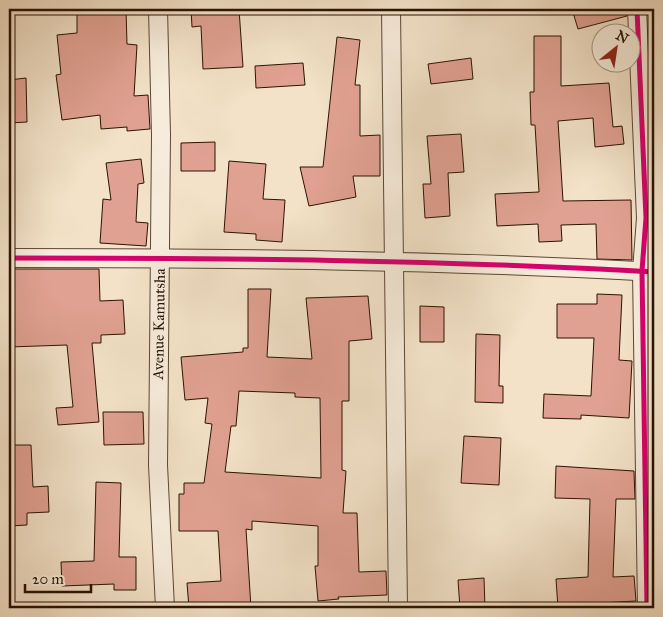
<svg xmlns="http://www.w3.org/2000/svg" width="663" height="617" font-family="'IM FELL Great Primer',serif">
  <rect width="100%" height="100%" fill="#f3e2c8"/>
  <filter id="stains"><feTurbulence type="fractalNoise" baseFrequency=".004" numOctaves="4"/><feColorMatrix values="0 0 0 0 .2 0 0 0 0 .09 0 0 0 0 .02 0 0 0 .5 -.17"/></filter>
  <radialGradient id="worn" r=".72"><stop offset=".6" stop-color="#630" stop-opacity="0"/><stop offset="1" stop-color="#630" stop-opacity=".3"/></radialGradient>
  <!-- building -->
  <g fill="#e1a192" stroke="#2a1303" fill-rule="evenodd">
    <polygon points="77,9 126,9 127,44 137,45 134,96 148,95 150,129 127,131 127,127 101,129 100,115 62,120 56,75 61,74 57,35 77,33"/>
    <polygon points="191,9 239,9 243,67 203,69 201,26 192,27"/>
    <polygon points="572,9 626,9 627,16 578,29"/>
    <polygon points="534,36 561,36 561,86 609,83 613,127 622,126 624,144 595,147 593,118 558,121 563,201 631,200 632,260 597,259 596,224 561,225 562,241 539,242 538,224 497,226 495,194 539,192 535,125 531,125 530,92 534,92"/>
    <polygon points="337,37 360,40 355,85 360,85 360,136 380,135 380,176 353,176 356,197 309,206 300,167 323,167"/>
    <polygon points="471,58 473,79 431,84 428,64"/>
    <polygon points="303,63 305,85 256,88 255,66"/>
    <polygon points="26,78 27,122 9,123 9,80"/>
    <polygon points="461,134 464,172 448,173 450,216 425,218 423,184 431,184 427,136"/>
    <polygon points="215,142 215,171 181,171 181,143"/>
    <polygon points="141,159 144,183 138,184 136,222 148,223 146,246 100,243 103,199 111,200 106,163"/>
    <polygon points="229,161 266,164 263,199 285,200 282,242 256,240 256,234 224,232"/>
    <polygon points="9,269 99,269 100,301 123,300 125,334 101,335 101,343 92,343 99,422 58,425 56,408 73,407 67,345 9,347"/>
    <path d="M248 289H271L267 357 312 359 306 298 368 296 372 339 349 341V401H342V470L346 471 343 513H357L359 572 386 571 387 595 338 597 339 599 318 601 315 566H318V526L252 521V530L246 529 251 608H189L187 583 221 581 218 531H179V494H184V483H204L212 424 205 423 208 398 185 400 181 357 243 352V348H248ZM239 391 295 393V397L320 398 321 478 225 472 231 426H236Z"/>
    <polygon points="597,294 622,295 619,360 632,361 629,418 581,415 581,419 543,418 544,394 591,396 594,338 557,338 557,304 597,304"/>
    <polygon points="420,306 444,307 444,342 420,342"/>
    <polygon points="476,334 500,335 499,386 503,386 503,403 475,402"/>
    <polygon points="103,412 143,412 144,444 104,445"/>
    <polygon points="464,436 501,438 499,485 461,483"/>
    <polygon points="9,445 31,445 33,487 48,486 49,512 27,513 27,525 10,526"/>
    <polygon points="556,466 634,471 635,499 616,499 613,577 634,576 636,601 583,604 583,608 558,608 556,579 588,577 590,499 555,498"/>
    <polygon points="96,482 121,483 119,557 136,557 136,590 114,590 114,584 62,586 61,562 94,561"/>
    <polygon points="484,578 485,608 460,608 458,580"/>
  </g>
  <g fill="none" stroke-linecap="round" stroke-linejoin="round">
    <defs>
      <g id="street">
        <polyline points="158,9 161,135 158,465 165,608"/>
        <polyline points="391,9 398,608"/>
        <polyline points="637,9 646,218 642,271 647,608"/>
        <path d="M9 258C224 258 440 260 654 272"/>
      </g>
    </defs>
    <!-- street casing -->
    <use href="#street" stroke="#5c4734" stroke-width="20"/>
    <!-- street -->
    <use href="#street" stroke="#f7ecdb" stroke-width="18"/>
    <defs>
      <g id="cycleway">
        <polyline points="637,9 646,218 642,271 647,608"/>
        <path d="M9 258C224 258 440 260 654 272"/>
      </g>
    </defs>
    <!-- cycleway casing -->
    <use href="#cycleway" stroke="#f7ecdb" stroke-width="8"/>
    <!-- cycleway -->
    <use href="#cycleway" stroke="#d6006c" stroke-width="5"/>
  </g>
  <g text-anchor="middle" stroke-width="4" stroke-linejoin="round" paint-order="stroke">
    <!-- street labels -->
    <g font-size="15" fill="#2a1303" stroke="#f7ecdb">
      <text transform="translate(159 324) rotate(-89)" y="5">Avenue Kamutsha</text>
    </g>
  </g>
  <!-- margin -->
  <rect width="663" height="617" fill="none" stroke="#f3e2c8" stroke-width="30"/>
  <rect x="10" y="10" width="643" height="597" fill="none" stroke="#2a1303" stroke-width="2.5"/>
  <rect x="15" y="15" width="633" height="587" fill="none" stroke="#2a1303"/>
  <!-- north arrow -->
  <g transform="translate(616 48) rotate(30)"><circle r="24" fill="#f7ecdb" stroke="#a59585"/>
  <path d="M0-4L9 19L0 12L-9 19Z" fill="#8f2418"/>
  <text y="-8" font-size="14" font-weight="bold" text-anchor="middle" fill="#2a1303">N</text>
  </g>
  <!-- scale -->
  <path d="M25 584v8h66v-8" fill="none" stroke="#2a1303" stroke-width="2.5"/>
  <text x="32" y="584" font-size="15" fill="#2a1303" stroke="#f7ecdb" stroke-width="4" paint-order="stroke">20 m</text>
  <rect width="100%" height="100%" filter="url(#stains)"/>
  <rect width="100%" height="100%" fill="url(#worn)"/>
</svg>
